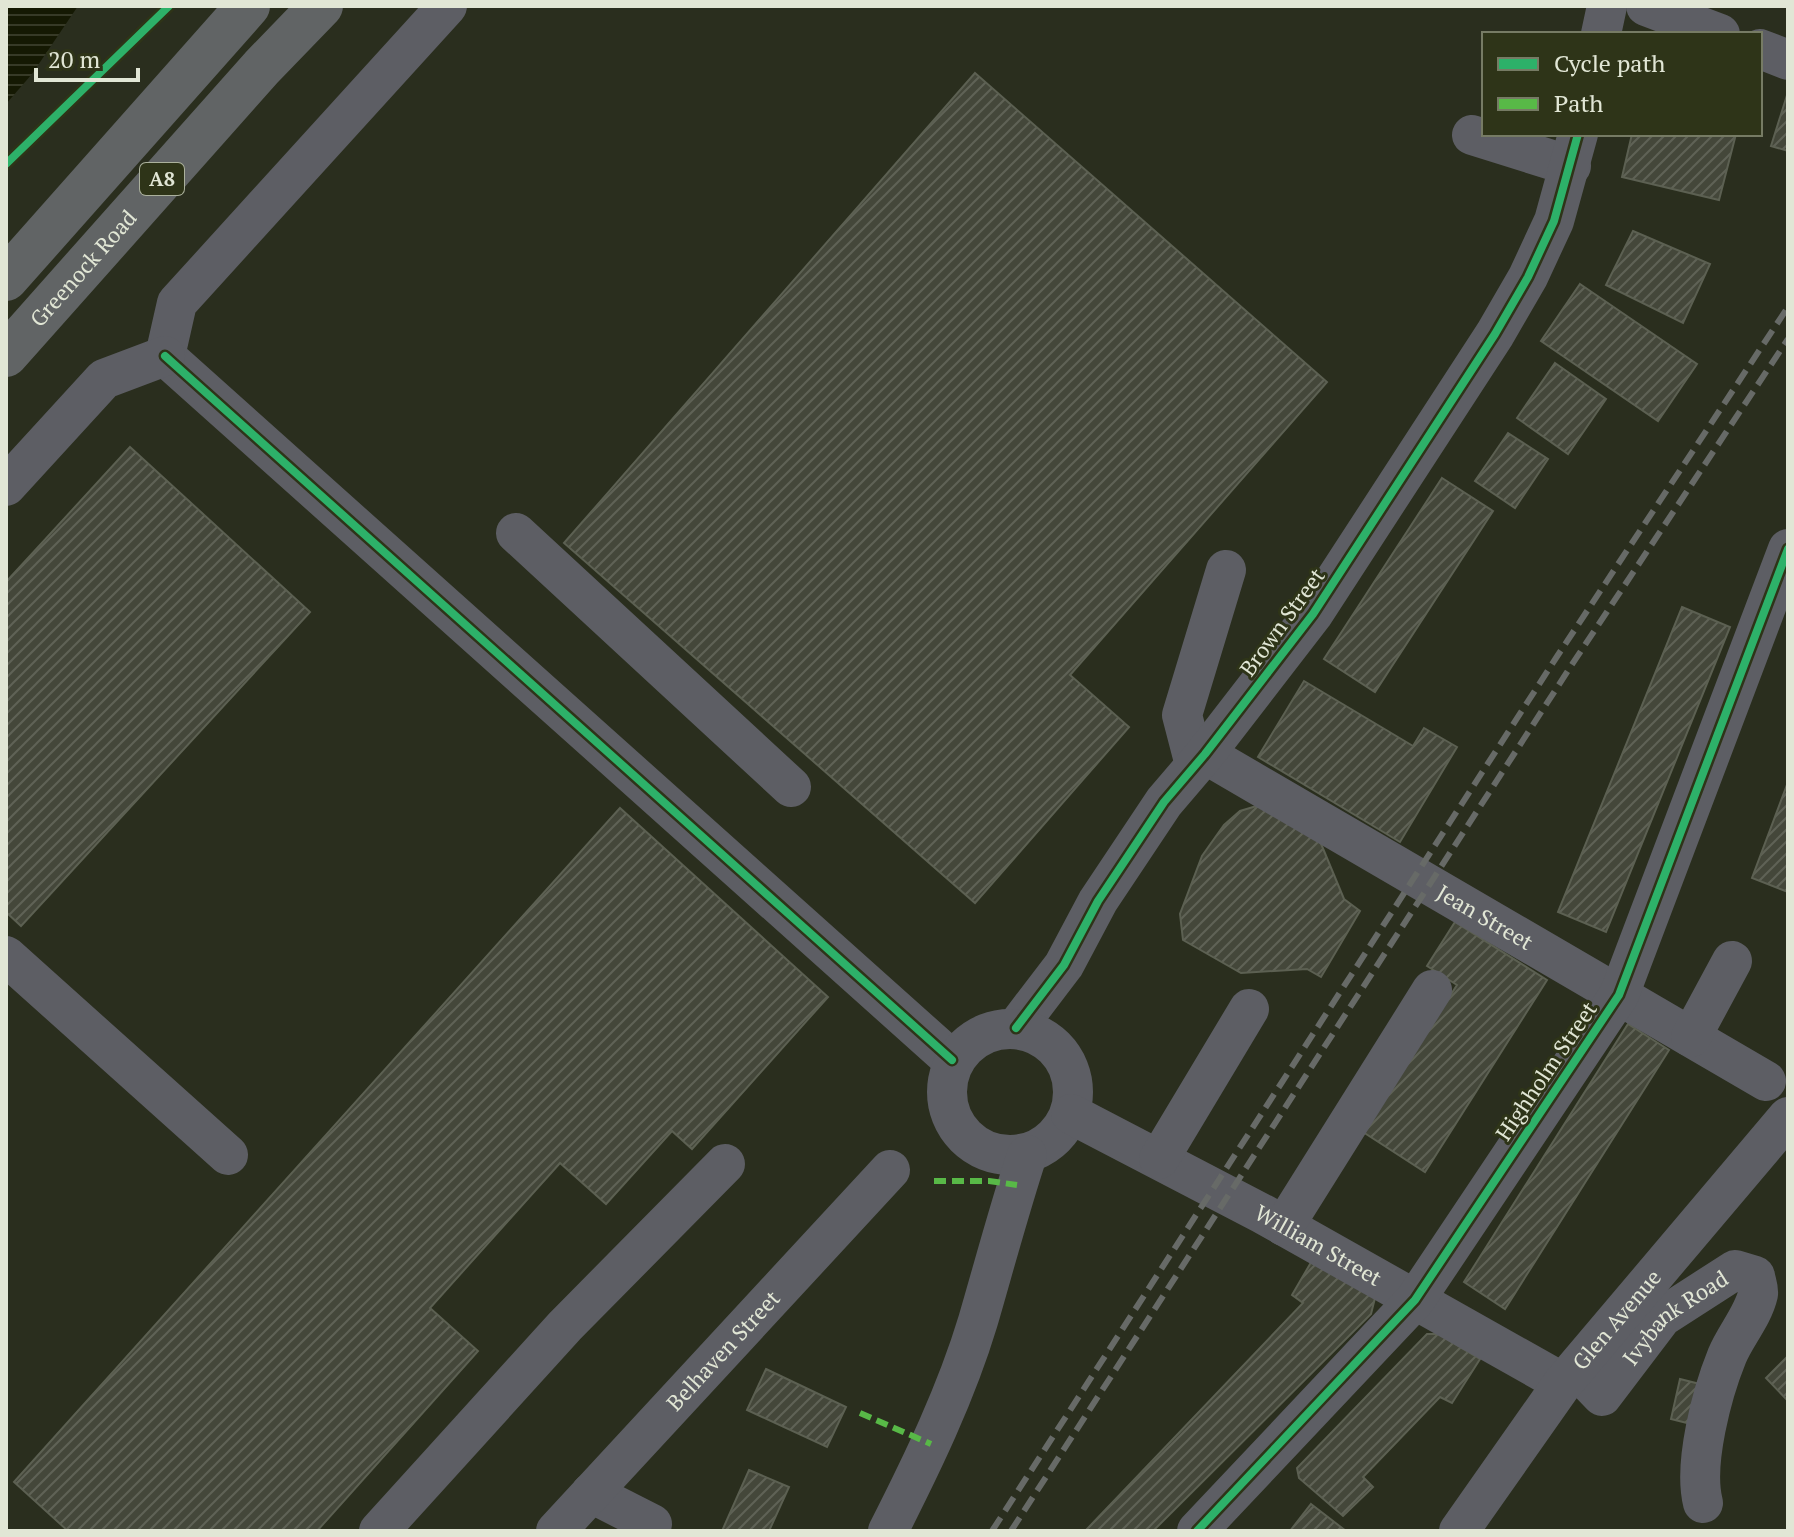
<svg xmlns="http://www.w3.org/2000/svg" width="1794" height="1537" font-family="'PT Serif',serif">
  <defs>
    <pattern id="water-rules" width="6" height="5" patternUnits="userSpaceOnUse" patternTransform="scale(2)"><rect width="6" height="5" fill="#151903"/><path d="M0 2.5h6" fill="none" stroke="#373a27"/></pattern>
    <pattern id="building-hatch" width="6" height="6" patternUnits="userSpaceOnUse" patternTransform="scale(2)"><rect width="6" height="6" fill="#44473a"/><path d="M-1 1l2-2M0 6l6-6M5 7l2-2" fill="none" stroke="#5f6256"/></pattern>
  </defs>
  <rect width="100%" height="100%" fill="#2a2e1e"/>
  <!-- water -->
  <polygon fill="url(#water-rules)" points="6,6 78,6 32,74 6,104"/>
  <!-- building -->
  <g fill="url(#building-hatch)" stroke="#5c6052" stroke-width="2">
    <polygon points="975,73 1327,382 1070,675 1129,727 975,903 564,543"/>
    <polygon points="1788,92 1788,151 1771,146"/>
    <polygon points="1632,134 1736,134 1719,200 1622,177"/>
    <polygon points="1633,231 1710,264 1683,323 1606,285"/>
    <polygon points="1580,284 1697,364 1658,421 1541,341"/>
    <polygon points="1555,363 1606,399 1568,454 1517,418"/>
    <polygon points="1508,433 1548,459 1515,508 1475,481"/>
    <polygon points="130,447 310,612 21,926 6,912 6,582"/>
    <polygon points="1442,478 1493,511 1375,692 1324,659"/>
    <polygon points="1682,607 1730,627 1606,932 1558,912"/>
    <polygon points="1304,681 1413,746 1424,728 1457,747 1400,842 1258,757"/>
    <polygon points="1788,782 1788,892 1752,878"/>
    <polygon points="1263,804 1317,834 1344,899 1360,911 1321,977 1307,969 1241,973 1183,940 1180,914 1202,856 1224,825 1240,811"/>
    <polygon points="620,808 828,997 692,1149 672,1131 606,1204 560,1163 430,1308 478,1351 317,1531 68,1531 14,1482"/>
    <polygon points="1455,922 1547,980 1425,1172 1363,1132 1457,985 1427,966"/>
    <polygon points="1628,1024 1669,1050 1505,1309 1464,1282"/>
    <polygon points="1313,1259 1375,1298 1371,1314 1153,1531 1086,1530 1303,1303 1292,1295"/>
    <polygon points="1427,1334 1438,1334 1480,1359 1452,1403 1440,1397 1363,1477 1373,1487 1343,1516 1299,1478 1297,1468"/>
    <polygon points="1788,1356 1788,1401 1766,1378"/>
    <polygon points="766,1369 846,1407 827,1447 747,1410"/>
    <polygon points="1680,1379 1712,1387 1703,1427 1671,1419"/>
    <polygon points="749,1470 789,1487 769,1531 722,1531"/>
    <polygon points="1311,1504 1346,1531 1290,1531"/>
  </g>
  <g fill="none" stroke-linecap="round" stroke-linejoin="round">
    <!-- minor -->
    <g stroke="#5d5e64" stroke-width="40">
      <polyline points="1646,6 1720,34"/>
      <polyline points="1601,34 1607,6"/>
      <polyline points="1760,49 1788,60"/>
      <polyline points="1472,135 1571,166"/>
      <polyline points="165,356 952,1060"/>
      <polyline points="165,356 177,303 447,6"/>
      <polyline points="6,486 104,379 165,356"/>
      <polyline points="516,533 791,787"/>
      <path id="s1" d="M1205 754 1766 1081"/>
      <polyline points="1195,765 1182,715 1226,570"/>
      <polyline points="6,956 228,1155"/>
      <polyline points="1016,1028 1064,965 1098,901 1164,802 1205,754 1313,614 1495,334 1528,277 1554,221 1578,134"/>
      <circle cx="1010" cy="1092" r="63"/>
      <polyline points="1691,1037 1732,961"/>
      <path id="s2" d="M1071 1114 1263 1214 1563 1383"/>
      <polyline points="1159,1159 1249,1009"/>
      <polyline points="1284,1226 1432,990"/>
      <path id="s3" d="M1576 1369 1602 1396 1662 1317 1735 1270 1755 1276C1756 1282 1759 1289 1758 1294 1753 1316 1735 1336 1727 1356 1712 1393 1693 1464 1703 1503"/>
      <polyline points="591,1493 652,1524"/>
      <polyline points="379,1531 565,1326 725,1164"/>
      <path id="s4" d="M556 1531 890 1170"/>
      <path d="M888 1531C922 1464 956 1394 978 1321 994 1266 1009 1210 1027 1155"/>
      <polyline points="1197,1531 1415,1300 1619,995 1788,549"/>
      <path id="s5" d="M1459 1531 1563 1383 1788 1117"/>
    </g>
    <!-- highway -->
    <g stroke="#616465" stroke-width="44">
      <polyline points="6,279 248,6"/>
      <path id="s6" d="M6 355 262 67 321 6"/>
    </g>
    <!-- rail -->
    <g stroke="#676a67" stroke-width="6" stroke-dasharray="16 8" stroke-linecap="butt">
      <polyline points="992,1531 1556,658 1788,307"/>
      <polyline points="1011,1531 1571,666 1788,339"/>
    </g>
    <!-- quiet -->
    <g stroke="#58b947" stroke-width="6" stroke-dasharray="12 6" stroke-linecap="butt">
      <polyline points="934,1181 989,1181 1017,1185"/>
      <polyline points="860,1413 931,1444"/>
    </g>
    <defs>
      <g id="cycleway">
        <polyline points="6,164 169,6"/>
        <polyline points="165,356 952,1060"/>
        <polyline points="1016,1028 1064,965 1098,901 1164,802 1205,754 1313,614 1495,334 1528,277 1554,221 1578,134"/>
        <polyline points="1197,1531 1415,1300 1619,995 1788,549"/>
      </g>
    </defs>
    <!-- cycleway casing -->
    <use href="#cycleway" stroke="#2e3418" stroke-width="13"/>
    <!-- cycleway -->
    <use href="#cycleway" stroke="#2db169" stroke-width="8"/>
  </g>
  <g text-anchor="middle" stroke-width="6" stroke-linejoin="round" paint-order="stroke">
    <!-- shield labels -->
    <rect fill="#2e3418" stroke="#abb19c" stroke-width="2" x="140" y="163" width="44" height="32" rx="6"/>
    <g font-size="20" font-weight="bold" fill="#e1e6d5">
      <text x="162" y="186">A8</text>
    </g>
    <!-- street labels -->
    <g font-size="22" fill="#e1e6d5" stroke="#2e3418">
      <text dy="8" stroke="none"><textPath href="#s6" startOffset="116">Greenock Road</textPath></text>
      <text transform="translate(1282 622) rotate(-54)" y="8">Brown Street</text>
      <text dy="8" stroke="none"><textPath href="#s1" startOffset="324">Jean Street</textPath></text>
      <text transform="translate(1546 1071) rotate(-56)" y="8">Highholm Street</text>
      <text dy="8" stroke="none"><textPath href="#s2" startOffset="280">William Street</textPath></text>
      <text dy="8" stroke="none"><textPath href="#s5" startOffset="264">Glen Avenue</textPath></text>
      <text dy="8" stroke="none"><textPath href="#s3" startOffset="146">Ivybank Road</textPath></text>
      <text dy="8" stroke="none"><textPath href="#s4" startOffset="246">Belhaven Street</textPath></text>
    </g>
  </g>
  <!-- border -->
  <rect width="1794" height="1537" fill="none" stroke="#e1e6d5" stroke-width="16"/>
  <!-- legend -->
  <rect x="1482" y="32" width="280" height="104" fill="#2e3418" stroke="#767b64" stroke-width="2"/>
  <rect x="1498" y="58" width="40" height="12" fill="#2db169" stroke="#767b64" stroke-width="2"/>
  <text x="1554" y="72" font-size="24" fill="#e1e6d5">Cycle path</text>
  <rect x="1498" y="98" width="40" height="12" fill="#58b947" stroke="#767b64" stroke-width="2"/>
  <text x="1554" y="112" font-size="24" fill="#e1e6d5">Path</text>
  <!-- scale -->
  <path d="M36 68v12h102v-12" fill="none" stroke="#e1e6d5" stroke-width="4"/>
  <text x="48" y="68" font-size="24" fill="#e1e6d5" stroke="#2e3418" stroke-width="6" paint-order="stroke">20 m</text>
</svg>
